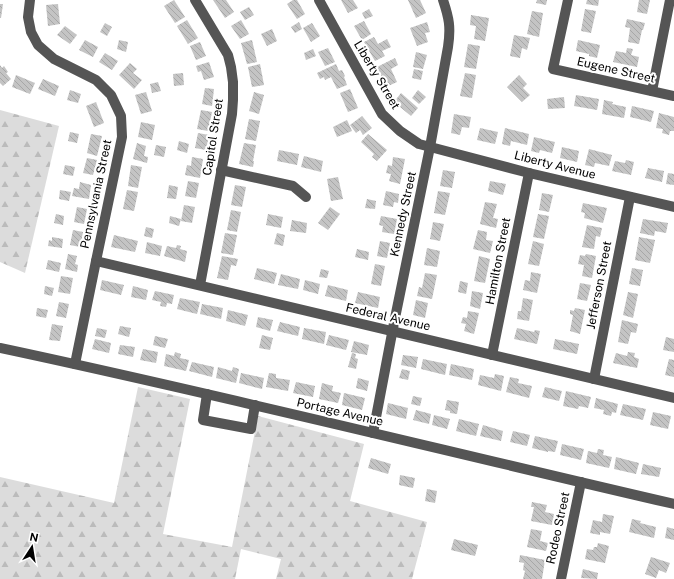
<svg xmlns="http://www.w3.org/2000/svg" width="674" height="579" font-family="'Public Sans',sans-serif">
  <defs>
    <pattern id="forest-firs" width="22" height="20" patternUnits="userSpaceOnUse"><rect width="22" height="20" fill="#dcdcdc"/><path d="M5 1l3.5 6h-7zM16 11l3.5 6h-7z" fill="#bbb"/></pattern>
    <pattern id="building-back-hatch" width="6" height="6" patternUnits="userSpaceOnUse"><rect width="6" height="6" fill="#c4c4c4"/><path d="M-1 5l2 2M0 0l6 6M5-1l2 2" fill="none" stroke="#a7a7a7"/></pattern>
  </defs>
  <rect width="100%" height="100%" fill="#fff"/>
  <!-- forest -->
  <g fill="url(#forest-firs)">
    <polygon points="0,110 59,126 25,273 0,262"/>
    <polygon points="138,387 190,399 163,534 232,547 258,416 364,444 350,501 427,522 412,579 276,579 281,559 241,549 235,579 0,579 0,477 114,503"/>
  </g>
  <!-- building -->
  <g fill="url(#building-back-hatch)">
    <polygon points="174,0 185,17 175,23 164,6"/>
    <polygon points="213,0 226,0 234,12 225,18"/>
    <polygon points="293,0 297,0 305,14 297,19 287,4"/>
    <polygon points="341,0 353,0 358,8 348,13"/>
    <polygon points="408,0 420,0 426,13 416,18"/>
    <polygon points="537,0 547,0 546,5 536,3"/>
    <polygon points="587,0 599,0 598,6 586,4"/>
    <polygon points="639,0 650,0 647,14 637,12"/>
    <polygon points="0,4 3,4 1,18 0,18"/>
    <polygon points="58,4 60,24 48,26 46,5"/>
    <polygon points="249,7 254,15 245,20 240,12"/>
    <polygon points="369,9 373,16 365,19 362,13"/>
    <polygon points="585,9 596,11 591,33 581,31"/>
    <polygon points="532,11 543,13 539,37 527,34"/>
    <polygon points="471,15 489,18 485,41 474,39 476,26 470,25"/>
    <polygon points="627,19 645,23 643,30 642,30 639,44 628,42 630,28 625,27"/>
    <polygon points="187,20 198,38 188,44 177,26"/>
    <polygon points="241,20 249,34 240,39 231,26"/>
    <polygon points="364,21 371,34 362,40 354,26"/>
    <polygon points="299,22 302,29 295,33 291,27"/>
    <polygon points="427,22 430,32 425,33 428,42 417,46 410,28"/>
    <polygon points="105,23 112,27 107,36 100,32"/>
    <polygon points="312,23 320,36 311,42 303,28"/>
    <polygon points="65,26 77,35 70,44 57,35"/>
    <polygon points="272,29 277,41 267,46 261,34"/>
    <polygon points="514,35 530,38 527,50 522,48 520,58 510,56"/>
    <polygon points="374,37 378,44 387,39 391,47 382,51 385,56 375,61 364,42"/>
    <polygon points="85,40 98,47 93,57 79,50"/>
    <polygon points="119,40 128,42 126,52 117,49"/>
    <polygon points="252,40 257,62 247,64 241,43"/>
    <polygon points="578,40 600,45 597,58 589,56 589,54 576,51"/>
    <polygon points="200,42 206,56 196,60 190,46"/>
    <polygon points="468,44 480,46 476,69 464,67"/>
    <polygon points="328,48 335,62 325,66 318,52"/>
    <polygon points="627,48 633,49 631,55 639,57 637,67 613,62 616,51 626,53"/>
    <polygon points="313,49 316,56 306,60 304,53"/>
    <polygon points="416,52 427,55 423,69 413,67"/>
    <polygon points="105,53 118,61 112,70 99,62"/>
    <polygon points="395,58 398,65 391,69 397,82 386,87 377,67"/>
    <polygon points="209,62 214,77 204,80 201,71 198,72 196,66"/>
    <polygon points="130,63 137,69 133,73 142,80 134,89 119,75"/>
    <polygon points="260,64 264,85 252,87 248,67"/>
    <polygon points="336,64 339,71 342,70 345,76 344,77 347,85 337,89 331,77 325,80 324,77 320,79 317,73"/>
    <polygon points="0,65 2,68 4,66 8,72 6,73 11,79 3,86 0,83"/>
    <polygon points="414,69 423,71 421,80 412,78"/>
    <polygon points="183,73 184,85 174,86 173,74"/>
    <polygon points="465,73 476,75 472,98 460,96"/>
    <polygon points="16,75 35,83 30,94 12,87"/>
    <polygon points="519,75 527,84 523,88 530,95 522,102 507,87"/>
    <polygon points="43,79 59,86 55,96 38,89"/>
    <polygon points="158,82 161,91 152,93 150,84"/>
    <polygon points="205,88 214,89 212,106 202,104"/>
    <polygon points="350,89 358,108 348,112 340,93"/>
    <polygon points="70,90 81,94 78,103 67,100"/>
    <polygon points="418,90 426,97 419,104 412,98"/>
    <polygon points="146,92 152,111 141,114 135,95"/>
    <polygon points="254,92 264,95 259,114 249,111"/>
    <polygon points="401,93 418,108 411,116 394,102"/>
    <polygon points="576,95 599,99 597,110 574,106"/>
    <polygon points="564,97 565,108 548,109 547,99"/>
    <polygon points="604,100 613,102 612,104 626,107 624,118 602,114"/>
    <polygon points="96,102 104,123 94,127 86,106"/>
    <polygon points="632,106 654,111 651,122 630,117"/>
    <polygon points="201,110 212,112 208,131 197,129"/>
    <polygon points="659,113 674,117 674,131 670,131 669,135 662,133 663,129 656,128"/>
    <polygon points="454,114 471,117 469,128 462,127 460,135 451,133"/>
    <polygon points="362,116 372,128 363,135 360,130 356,133 350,125"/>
    <polygon points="249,119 260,121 256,141 245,139"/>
    <polygon points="347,120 352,131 337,137 333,127"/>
    <polygon points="141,122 155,125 152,140 138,137"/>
    <polygon points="480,128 498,132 495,144 477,140"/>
    <polygon points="505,128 529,134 527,145 511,141 510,146 502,144"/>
    <polygon points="70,132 79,134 77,143 68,141"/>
    <polygon points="198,133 209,135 206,150 195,148"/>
    <polygon points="91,134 102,136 97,156 87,153"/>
    <polygon points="368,134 387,150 377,161 372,157 374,154 361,142"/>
    <polygon points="534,137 555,142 552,153 540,150 539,153 531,151"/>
    <polygon points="179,141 189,144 187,153 177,150"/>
    <polygon points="137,143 146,146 144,156 148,157 147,163 133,159"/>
    <polygon points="244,143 256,145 253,161 254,161 253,167 239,164"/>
    <polygon points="156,145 166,147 164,157 154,155"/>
    <polygon points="562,147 579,151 577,162 560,158"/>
    <polygon points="589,149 612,155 609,166 595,163 594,167 585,165"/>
    <polygon points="279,150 299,154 297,165 277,161"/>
    <polygon points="304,156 323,161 321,172 301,167"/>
    <polygon points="192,157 203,159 200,178 185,175 187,165 191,166"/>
    <polygon points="393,157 405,159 400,184 389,181 391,174 386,173 388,165 392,166"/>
    <polygon points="87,158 97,160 93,175 83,173"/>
    <polygon points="626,160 634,162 631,175 612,171 615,161 625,163"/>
    <polygon points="65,165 75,167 73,176 63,174"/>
    <polygon points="131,165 142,167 138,188 128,186"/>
    <polygon points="648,168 664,171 662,182 645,178"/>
    <polygon points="443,170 455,172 452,188 440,186"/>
    <polygon points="668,173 674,174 674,185 666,184"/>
    <polygon points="338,177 343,199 331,201 327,179"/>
    <polygon points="188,181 199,183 196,198 185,196"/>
    <polygon points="490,181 506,184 503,195 488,191"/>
    <polygon points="80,182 91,185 89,199 72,196 74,188 79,189"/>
    <polygon points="169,185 178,187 176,199 167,198"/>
    <polygon points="235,185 246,187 242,207 231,205"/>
    <polygon points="60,190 71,192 69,201 59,199"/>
    <polygon points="127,190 138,192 134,211 123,209"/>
    <polygon points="386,191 399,194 398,203 394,202 393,207 383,205"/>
    <polygon points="438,191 450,193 445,215 434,213"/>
    <polygon points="542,193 553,195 549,212 539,210"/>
    <polygon points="367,199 376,201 375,209 365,208"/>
    <polygon points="485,202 497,204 493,218 498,219 496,228 480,224"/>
    <polygon points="583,203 607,208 603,223 584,218 585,213 581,212"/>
    <polygon points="184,205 195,207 192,223 181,221"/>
    <polygon points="77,207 87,209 84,224 74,222"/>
    <polygon points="330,207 340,214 328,230 318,223"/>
    <polygon points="231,210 241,212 237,232 227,230"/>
    <polygon points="56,214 64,216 63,225 54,223"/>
    <polygon points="268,214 283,217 281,228 266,225"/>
    <polygon points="538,214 549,216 544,239 533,237"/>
    <polygon points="170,216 181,219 179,226 169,223"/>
    <polygon points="381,216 397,219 394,234 382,232 383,226 379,225"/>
    <polygon points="643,219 668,223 666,233 655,231 654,236 640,233"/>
    <polygon points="292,220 307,223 306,233 290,231"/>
    <polygon points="433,222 444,224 440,241 430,239"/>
    <polygon points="587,225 602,228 600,237 596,236 594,249 582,247"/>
    <polygon points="146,227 154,229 152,238 144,236"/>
    <polygon points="73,230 83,232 80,247 70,245"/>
    <polygon points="478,230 487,232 486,240 493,241 490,253 473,249"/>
    <polygon points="225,233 237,235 233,255 221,253"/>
    <polygon points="277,233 285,235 283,246 274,244"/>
    <polygon points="114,235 138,241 135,252 111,247"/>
    <polygon points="52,237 63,239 62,248 48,246 49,240 52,241"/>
    <polygon points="639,237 655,240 650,263 635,260"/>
    <polygon points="380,241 390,243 387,258 377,256"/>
    <polygon points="533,241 544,244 539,266 528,264"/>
    <polygon points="147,242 162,246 160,256 145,253"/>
    <polygon points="177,245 181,246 180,249 187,251 185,262 164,256 167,246 176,248"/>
    <polygon points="427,248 440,251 437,267 424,265"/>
    <polygon points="357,249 369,252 368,260 355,257"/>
    <polygon points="68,254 77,256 75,264 78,265 77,272 65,269"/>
    <polygon points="586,254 596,256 592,278 582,276 584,265 578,264 580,255 585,256"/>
    <polygon points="222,256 238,259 236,266 231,265 228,280 217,278"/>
    <polygon points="479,256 490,259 485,283 474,281"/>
    <polygon points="48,260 61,263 59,272 46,269"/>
    <polygon points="375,264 385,266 381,286 371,284"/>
    <polygon points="257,268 277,273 274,284 254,279"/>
    <polygon points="632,268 643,270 640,286 629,284"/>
    <polygon points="321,269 329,271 327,278 319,277"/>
    <polygon points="531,272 541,274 537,293 523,290 525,280 530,281"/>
    <polygon points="425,273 437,275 432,299 417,296 419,287 422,288"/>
    <polygon points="281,274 300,279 298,289 278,285"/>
    <polygon points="61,276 73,278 70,294 58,292"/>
    <polygon points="102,280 124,285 121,295 100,290"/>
    <polygon points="305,280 320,284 318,294 303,290"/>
    <polygon points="460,281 468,283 466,294 458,292"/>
    <polygon points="580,283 591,285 587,301 577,299"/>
    <polygon points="328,285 348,290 346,301 325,296"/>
    <polygon points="45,286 54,288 52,296 44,294"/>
    <polygon points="133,286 148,290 146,300 131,297"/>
    <polygon points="155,291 174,295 172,304 167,303 166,307 160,306 161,302 152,300"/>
    <polygon points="472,291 483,293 480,309 470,306"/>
    <polygon points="358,292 380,297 378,308 355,303"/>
    <polygon points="628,292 638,294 633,318 623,315"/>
    <polygon points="180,298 200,302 197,314 177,309"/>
    <polygon points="523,298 533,300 529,321 517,319 518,311 521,311"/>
    <polygon points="416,300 428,303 425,318 413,315"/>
    <polygon points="59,302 69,304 66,318 56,316"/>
    <polygon points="202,304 223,308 221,319 200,314"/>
    <polygon points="37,308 48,310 46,318 36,316"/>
    <polygon points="575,308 585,310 580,334 570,331 573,315 570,314 570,310 574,311"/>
    <polygon points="228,310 248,315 245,326 226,321"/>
    <polygon points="468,311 479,313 474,334 464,331 466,324 461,323 463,317 467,318"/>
    <polygon points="258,317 273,320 270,331 256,327"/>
    <polygon points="622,320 638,324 636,333 631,332 628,344 618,342"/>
    <polygon points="280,322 300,327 298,336 277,331"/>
    <polygon points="52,324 63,326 60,341 49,340"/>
    <polygon points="120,326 131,328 129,337 118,334"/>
    <polygon points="97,328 107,330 105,338 95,336"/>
    <polygon points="304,328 326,332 324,344 302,339"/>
    <polygon points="517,328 534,332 535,330 540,331 537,344 514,339"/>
    <polygon points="262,335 273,338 270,350 259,348"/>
    <polygon points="329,335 349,340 346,350 326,345"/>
    <polygon points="155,336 168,339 165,348 153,345"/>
    <polygon points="666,337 674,339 674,352 663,350"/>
    <polygon points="95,339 111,343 109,353 92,349"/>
    <polygon points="555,339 579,344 577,354 553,349"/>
    <polygon points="354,341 369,345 367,355 351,352"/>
    <polygon points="120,345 135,347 133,357 118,354"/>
    <polygon points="143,349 158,352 156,363 140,360"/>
    <polygon points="175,352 181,354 180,358 189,360 186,371 164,366 166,354 174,356"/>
    <polygon points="628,352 635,353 634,357 639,359 637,368 613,363 616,353 627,356"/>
    <polygon points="352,353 356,354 355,358 358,359 356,369 348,367"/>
    <polygon points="403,355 418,357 416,368 401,365"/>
    <polygon points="423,359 447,364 445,375 421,369"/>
    <polygon points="669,359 674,360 674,377 665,375"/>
    <polygon points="192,362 214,367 212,377 189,371"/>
    <polygon points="451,364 474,369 472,380 449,375"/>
    <polygon points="218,367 232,371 233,367 239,369 236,383 216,378"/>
    <polygon points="402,369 410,371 408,380 399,378"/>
    <polygon points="241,373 264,378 262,389 239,383"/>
    <polygon points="269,373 276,374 276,378 290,380 288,391 266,387"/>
    <polygon points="495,374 504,376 501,391 478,385 480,375 494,378"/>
    <polygon points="510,377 519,379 518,383 532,386 529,398 506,392"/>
    <polygon points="358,378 369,381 367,391 356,388"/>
    <polygon points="296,382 315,386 313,397 293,393"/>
    <polygon points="322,383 333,386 332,391 341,393 338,403 319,399"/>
    <polygon points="545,387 562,391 559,401 542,397"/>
    <polygon points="566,391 591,397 588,408 579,406 578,409 563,406"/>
    <polygon points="344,393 365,398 362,410 342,405"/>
    <polygon points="413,396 422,398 420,406 411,404"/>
    <polygon points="596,398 618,404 616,413 612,412 611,416 603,414 604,410 594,408"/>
    <polygon points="447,400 459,402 457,414 450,413 450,411 445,410"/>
    <polygon points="388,403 408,408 406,419 386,414"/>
    <polygon points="623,404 646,409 643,420 620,415"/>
    <polygon points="416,410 431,414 429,424 413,420"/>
    <polygon points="653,412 671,416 668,429 650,425"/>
    <polygon points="434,415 450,419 447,429 432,425"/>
    <polygon points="459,419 479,424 476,436 456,431"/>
    <polygon points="483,425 503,431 501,441 480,436"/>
    <polygon points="513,431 530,435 527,446 510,442"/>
    <polygon points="535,436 558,441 555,452 548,451 548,452 532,448"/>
    <polygon points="562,444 584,449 581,460 560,455"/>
    <polygon points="598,449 604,450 603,455 612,457 609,468 586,463 588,451 597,453"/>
    <polygon points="616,457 639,463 636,474 614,469"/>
    <polygon points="371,458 391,464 388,474 368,468"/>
    <polygon points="643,464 661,468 659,477 641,474"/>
    <polygon points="400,475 415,478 413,488 399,485"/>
    <polygon points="427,489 437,491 435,503 425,501"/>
    <polygon points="532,502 547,505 545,512 554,514 552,525 531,521 534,507 531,507"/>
    <polygon points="603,514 614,516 610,534 600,532 600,535 590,533 593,520 602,522"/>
    <polygon points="632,519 641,521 640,523 656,527 654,538 629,532"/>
    <polygon points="667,527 674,529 674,540 665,538"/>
    <polygon points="531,529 542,531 540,541 548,543 546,551 527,547"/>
    <polygon points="454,539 478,545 475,556 451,550"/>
    <polygon points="598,543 609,546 605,563 585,559 587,549 593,550 594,547 597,547"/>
    <polygon points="520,555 545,560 542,579 523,579 525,571 523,570 524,563 519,562"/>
    <polygon points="651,557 670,563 666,573 659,570 656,578 645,574"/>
    <polygon points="583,569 598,573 597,579 581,578"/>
  </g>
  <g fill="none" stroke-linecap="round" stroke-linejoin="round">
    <!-- minor -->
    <g stroke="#555" stroke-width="10">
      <polyline points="30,0 28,17 31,32 38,45 54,59 96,80 111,95 121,116 122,137 96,261 75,364"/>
      <polyline points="195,0 228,55 231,67 233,82 233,100 232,114 200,285"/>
      <polyline points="319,0 382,114 400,131 419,144 529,173 674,207"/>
      <polyline points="568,0 553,69 674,96"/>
      <polyline points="652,91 670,0"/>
      <polyline points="221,170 293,186 306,197"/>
      <polyline points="96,261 674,398"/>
      <path d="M0 348C226 396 449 452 674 504"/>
      <polyline points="492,355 529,173"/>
      <polyline points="594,379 630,197"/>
      <polyline points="207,394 203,420 251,429 255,405"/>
      <path d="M373 433 394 323 430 147 448 47C451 27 449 18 443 0"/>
      <polyline points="561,579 581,482"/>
    </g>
  </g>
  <g text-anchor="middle" stroke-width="4" stroke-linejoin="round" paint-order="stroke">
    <!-- street labels -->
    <g font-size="12" fill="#000" stroke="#fff">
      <text transform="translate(616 70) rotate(13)" y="4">Eugene Street</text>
      <text transform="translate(377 75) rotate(59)" y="4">Liberty Street</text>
      <text transform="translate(213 137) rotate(-81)" y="4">Capitol Street</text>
      <text transform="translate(555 165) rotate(14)" y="4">Liberty Avenue</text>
      <text transform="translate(96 194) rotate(-78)" y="4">Pennsylvania Street</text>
      <text transform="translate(403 214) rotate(-78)" y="4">Kennedy Street</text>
      <text transform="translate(498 261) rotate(-79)" y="4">Hamilton Street</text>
      <text transform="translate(599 285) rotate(-79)" y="4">Jefferson Street</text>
      <text transform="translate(388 317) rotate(13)" y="4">Federal Avenue</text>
      <text transform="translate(340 412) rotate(13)" y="4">Portage Avenue</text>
      <text transform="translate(558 528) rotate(-78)" y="4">Rodeo Street</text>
    </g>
  </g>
  <!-- north arrow -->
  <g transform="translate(32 547) rotate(12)" stroke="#ffffff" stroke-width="3" paint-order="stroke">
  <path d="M0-3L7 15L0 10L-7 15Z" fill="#000000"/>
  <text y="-6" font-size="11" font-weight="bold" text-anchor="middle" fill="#000000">N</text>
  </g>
</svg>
